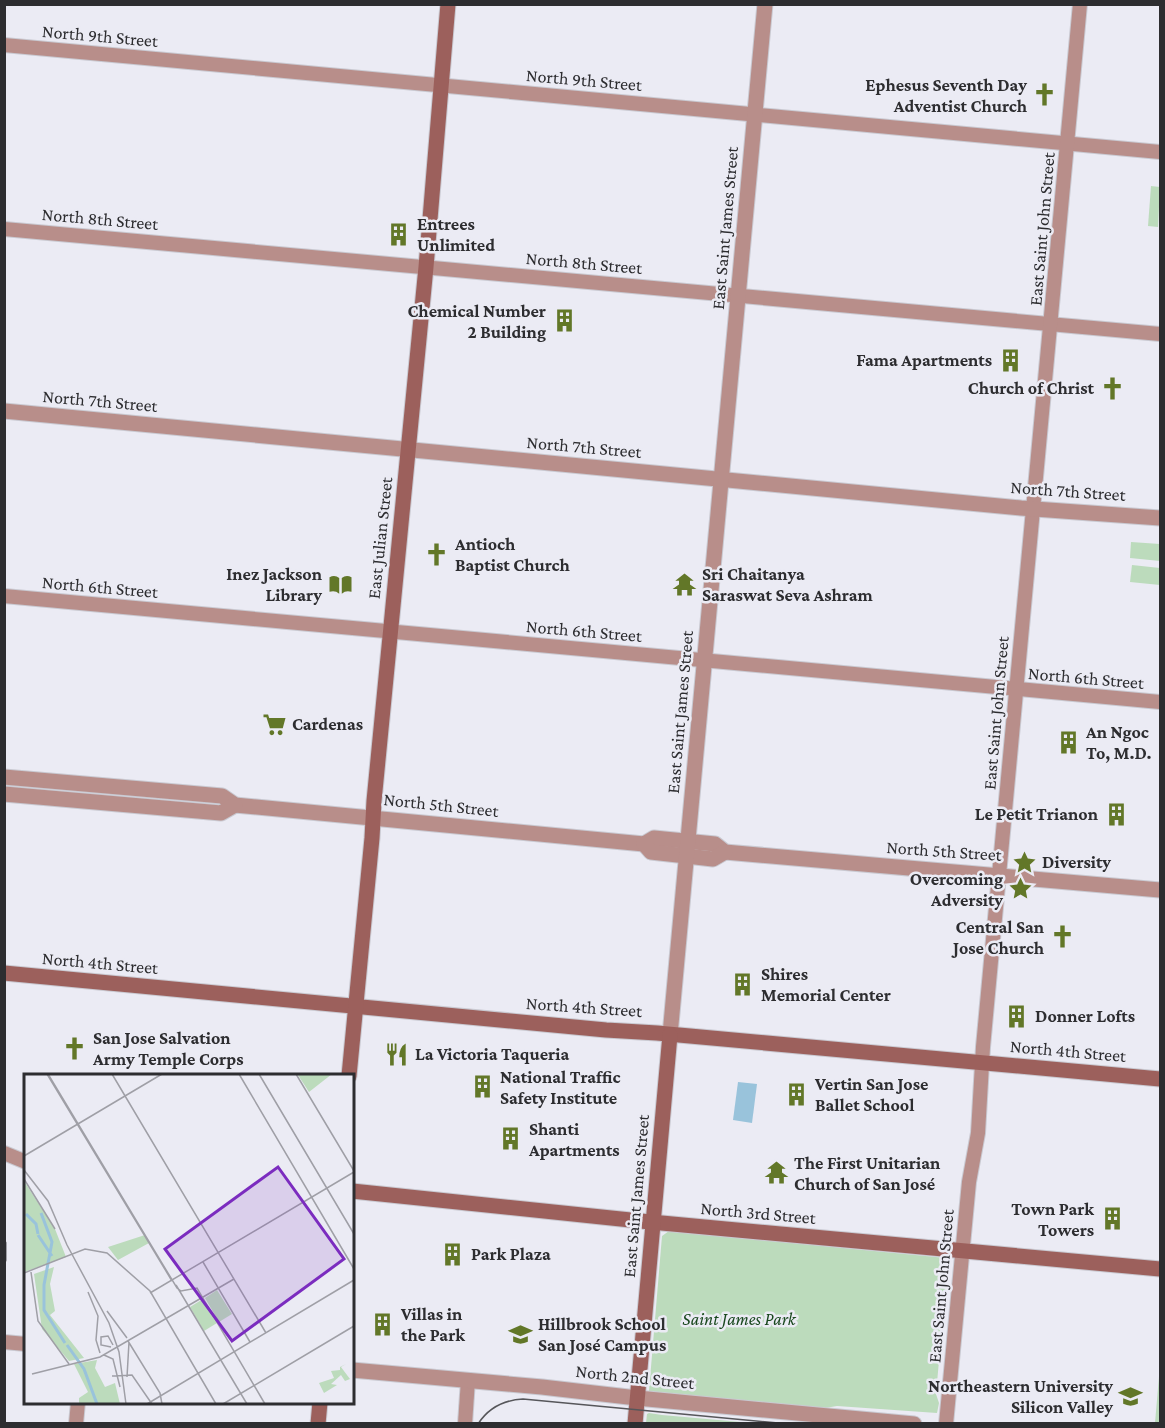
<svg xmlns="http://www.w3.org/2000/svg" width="1165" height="1428" font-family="'Crimson Pro',serif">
  <rect width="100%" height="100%" fill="#ebebf4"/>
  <!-- green -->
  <g fill="#bcdbbc">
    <polygon points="1151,186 1160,187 1158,227 1148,226"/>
    <polygon points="1131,542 1160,544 1160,561 1130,558"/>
    <polygon points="1132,565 1160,568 1160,585 1130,582"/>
    <polygon points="669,1231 946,1258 948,1261 936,1394 939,1403 937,1413 837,1406 825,1408 651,1392 649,1391 662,1236"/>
    <polygon points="1160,1365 1160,1423 1155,1423"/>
    <polygon points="649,1413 662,1415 752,1423 646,1423 647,1414"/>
  </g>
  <!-- water -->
  <polygon fill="#99c3db" points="738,1082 757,1084 752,1123 733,1120"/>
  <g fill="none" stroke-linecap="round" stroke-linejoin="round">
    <defs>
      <g id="minor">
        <polyline points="4,45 1160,152"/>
        <polyline points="4,229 1160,334"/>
        <polyline points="4,596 1160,702"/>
        <polyline points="4,1153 26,1162"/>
        <polyline points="4,1342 26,1344"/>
        <polyline points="76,1424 78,1402"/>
        <polyline points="465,1424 468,1380"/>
        <polyline points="946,1424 969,1182 978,1133 983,1047 1080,4"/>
      </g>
      <g id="tertiary">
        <polyline points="4,411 1021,508 1160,518"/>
        <polyline points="4,777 222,796 235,805 644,844 654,838 715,844 725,852 1160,890"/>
        <polyline points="4,794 221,813 235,805"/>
        <polyline points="644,844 651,852 713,859 725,852"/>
        <polyline points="670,1035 765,4"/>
        <polyline points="352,1370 542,1387 637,1398 914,1424"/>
      </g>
      <g id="secondary">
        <polyline points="4,973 606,1030 657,1033 1160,1079"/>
        <polyline points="349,1076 372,838 374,801 426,267 448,4"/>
        <polyline points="352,1191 640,1221 1160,1269"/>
        <polyline points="318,1424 320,1402"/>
        <polyline points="635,1424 670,1035"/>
      </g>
    </defs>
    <!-- minor casing -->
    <use href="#minor" stroke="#c9c9d1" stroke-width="16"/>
    <!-- tertiary casing -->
    <use href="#tertiary" stroke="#c9c9d1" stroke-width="17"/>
    <!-- secondary casing -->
    <use href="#secondary" stroke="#c9c9d1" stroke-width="17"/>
    <!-- minor -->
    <use href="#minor" stroke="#b88e8a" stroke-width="14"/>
    <!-- tertiary -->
    <use href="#tertiary" stroke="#b88e8a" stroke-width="15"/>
    <!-- secondary -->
    <use href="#secondary" stroke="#9c605c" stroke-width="15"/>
    <!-- tram -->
    <path stroke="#56565a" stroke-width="1.5" d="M478 1424C489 1407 504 1400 523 1399L789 1424"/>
    <defs>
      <polyline id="rail" points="4,1243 4,1260"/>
    </defs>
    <!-- rail casing -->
    <use href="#rail" stroke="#56565a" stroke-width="5"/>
    <!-- rail -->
    <use href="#rail" stroke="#ebebf4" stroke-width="3" stroke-dasharray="9" stroke-linecap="butt"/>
  </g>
  <!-- icons -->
  <defs>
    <symbol id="church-bare" viewBox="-9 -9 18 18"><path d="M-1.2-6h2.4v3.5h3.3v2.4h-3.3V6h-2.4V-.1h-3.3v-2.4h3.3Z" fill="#627728" stroke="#ebebf4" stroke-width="2.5" paint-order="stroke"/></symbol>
    <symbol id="building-bare" viewBox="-9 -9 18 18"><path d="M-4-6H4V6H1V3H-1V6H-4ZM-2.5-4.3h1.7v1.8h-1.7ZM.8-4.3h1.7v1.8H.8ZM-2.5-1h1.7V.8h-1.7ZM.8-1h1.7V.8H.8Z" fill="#627728" stroke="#ebebf4" stroke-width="2.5" paint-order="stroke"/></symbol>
    <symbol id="library-bare" viewBox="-9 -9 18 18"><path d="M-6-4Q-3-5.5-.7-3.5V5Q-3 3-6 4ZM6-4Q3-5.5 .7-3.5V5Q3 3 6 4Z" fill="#627728" stroke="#ebebf4" stroke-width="2.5" paint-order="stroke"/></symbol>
    <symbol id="temple-bare" viewBox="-9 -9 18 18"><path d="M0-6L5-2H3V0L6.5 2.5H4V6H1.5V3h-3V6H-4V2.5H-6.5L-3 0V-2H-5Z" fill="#627728" stroke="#ebebf4" stroke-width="2.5" paint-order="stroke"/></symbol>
    <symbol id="supermarket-bare" viewBox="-9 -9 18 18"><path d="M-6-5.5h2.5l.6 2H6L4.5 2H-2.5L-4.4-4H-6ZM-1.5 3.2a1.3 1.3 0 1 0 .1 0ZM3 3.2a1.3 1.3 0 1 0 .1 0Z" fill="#627728" stroke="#ebebf4" stroke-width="2.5" paint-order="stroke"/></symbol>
    <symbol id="sight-bare" viewBox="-9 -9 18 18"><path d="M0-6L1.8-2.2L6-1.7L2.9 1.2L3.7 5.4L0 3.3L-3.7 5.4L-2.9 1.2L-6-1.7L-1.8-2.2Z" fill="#627728" stroke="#ebebf4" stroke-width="2.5" paint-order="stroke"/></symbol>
    <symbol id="restaurant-bare" viewBox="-9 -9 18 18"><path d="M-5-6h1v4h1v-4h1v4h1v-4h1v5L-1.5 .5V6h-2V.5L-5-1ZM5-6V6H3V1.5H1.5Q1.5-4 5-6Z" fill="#627728" stroke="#ebebf4" stroke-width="2.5" paint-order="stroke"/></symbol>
    <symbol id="school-bare" viewBox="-9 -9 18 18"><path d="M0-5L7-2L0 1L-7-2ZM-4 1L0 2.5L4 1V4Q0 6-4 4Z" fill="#627728" stroke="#ebebf4" stroke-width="2.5" paint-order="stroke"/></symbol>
    <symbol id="university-bare" viewBox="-9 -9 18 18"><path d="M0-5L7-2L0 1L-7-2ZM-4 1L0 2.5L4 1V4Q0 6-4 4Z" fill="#627728" stroke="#ebebf4" stroke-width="2.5" paint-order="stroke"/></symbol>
  </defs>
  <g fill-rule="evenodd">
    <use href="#church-bare" x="1028" y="78" width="33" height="33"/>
    <use href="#building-bare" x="382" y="218" width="33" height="33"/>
    <use href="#building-bare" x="548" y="304" width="33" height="33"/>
    <use href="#building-bare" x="994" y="344" width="33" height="33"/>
    <use href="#church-bare" x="1096" y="372" width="33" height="33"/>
    <use href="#church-bare" x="420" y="538" width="33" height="33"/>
    <use href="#library-bare" x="324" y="568" width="33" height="33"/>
    <use href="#temple-bare" x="668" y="568" width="33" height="33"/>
    <use href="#supermarket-bare" x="258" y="708" width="33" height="33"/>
    <use href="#building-bare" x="1052" y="726" width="33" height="33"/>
    <use href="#building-bare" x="1100" y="798" width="33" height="33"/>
    <use href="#sight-bare" x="1008" y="846" width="33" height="33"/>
    <use href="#sight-bare" x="1004" y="872" width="33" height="33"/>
    <use href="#church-bare" x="1046" y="920" width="33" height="33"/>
    <use href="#building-bare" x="726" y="968" width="33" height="33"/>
    <use href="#building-bare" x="1000" y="1000" width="33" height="33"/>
    <use href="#church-bare" x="58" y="1032" width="33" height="33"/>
    <use href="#restaurant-bare" x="380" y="1038" width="33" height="33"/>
    <use href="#building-bare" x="466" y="1070" width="33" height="33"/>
    <use href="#building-bare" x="780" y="1078" width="33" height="33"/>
    <use href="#building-bare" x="494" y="1122" width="33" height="33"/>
    <use href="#temple-bare" x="760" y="1156" width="33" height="33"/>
    <use href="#building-bare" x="1096" y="1202" width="33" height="33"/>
    <use href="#building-bare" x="436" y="1238" width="33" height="33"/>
    <use href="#building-bare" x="366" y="1308" width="33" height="33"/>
    <use href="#school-bare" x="504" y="1318" width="33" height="33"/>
    <use href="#university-bare" x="1114" y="1380" width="33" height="33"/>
  </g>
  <g text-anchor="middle" stroke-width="5" stroke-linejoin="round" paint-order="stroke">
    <!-- street labels -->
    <g font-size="18" fill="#2d2d30" stroke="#ebebf4">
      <text transform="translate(100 36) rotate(5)" y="6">North 9th Street</text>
      <text transform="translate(584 80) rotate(5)" y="6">North 9th Street</text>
      <text transform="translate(100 219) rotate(5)" y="6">North 8th Street</text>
      <text transform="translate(725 228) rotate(-85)" y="6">East Saint James Street</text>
      <text transform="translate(1042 229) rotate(-85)" y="6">East Saint John Street</text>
      <text transform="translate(584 263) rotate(5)" y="6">North 8th Street</text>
      <text transform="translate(100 401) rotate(5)" y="6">North 7th Street</text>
      <text transform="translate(584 447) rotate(5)" y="6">North 7th Street</text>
      <text transform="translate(1068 491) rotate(4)" y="6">North 7th Street</text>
      <text transform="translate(380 538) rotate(-84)" y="6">East Julian Street</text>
      <text transform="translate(100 587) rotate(5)" y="6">North 6th Street</text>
      <text transform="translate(584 631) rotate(5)" y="6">North 6th Street</text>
      <text transform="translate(1086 678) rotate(5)" y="6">North 6th Street</text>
      <text transform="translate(680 712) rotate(-85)" y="6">East Saint James Street</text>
      <text transform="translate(996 713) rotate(-85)" y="6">East Saint John Street</text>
      <text transform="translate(441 805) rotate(6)" y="6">North 5th Street</text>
      <text transform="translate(944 851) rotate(4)" y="6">North 5th Street</text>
      <text transform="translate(100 963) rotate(5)" y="6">North 4th Street</text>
      <text transform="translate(584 1007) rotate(4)" y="6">North 4th Street</text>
      <text transform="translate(1068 1051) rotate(5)" y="6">North 4th Street</text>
      <text transform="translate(636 1196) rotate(-85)" y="6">East Saint James Street</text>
      <text transform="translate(758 1213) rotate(5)" y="6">North 3rd Street</text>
      <text transform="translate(941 1286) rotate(-85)" y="6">East Saint John Street</text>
      <text transform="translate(635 1377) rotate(6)" y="6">North 2nd Street</text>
    </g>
    <!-- poi labels -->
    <g font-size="18" font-weight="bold" fill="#2d2d30" stroke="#ebebf4" text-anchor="start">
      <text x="1027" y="91" text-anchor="end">Ephesus Seventh Day<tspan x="1027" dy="21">Adventist Church</tspan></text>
      <text x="417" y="230">Entrees<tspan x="417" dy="21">Unlimited</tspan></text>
      <text x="546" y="317" text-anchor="end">Chemical Number<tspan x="546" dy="21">2 Building</tspan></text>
      <text x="992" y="366" text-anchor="end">Fama Apartments</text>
      <text x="1094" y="394" text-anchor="end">Church of Christ</text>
      <text x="455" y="550">Antioch<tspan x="455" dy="21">Baptist Church</tspan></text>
      <text x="322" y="580" text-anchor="end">Inez Jackson<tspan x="322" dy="21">Library</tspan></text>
      <text x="702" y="580">Sri Chaitanya<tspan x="702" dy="21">Saraswat Seva Ashram</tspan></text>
      <text x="292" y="730">Cardenas</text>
      <text x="1086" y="738">An Ngoc<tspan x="1086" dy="21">To, M.D.</tspan></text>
      <text x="1098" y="820" text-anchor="end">Le Petit Trianon</text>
      <text x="1042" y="868">Diversity</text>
      <text x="1003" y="885" text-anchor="end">Overcoming<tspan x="1003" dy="21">Adversity</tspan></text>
      <text x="1044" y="933" text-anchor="end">Central San<tspan x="1044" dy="21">Jose Church</tspan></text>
      <text x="761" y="980">Shires<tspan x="761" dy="21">Memorial Center</tspan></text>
      <text x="1035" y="1022">Donner Lofts</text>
      <text x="93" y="1044">San Jose Salvation<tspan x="93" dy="21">Army Temple Corps</tspan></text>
      <text x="415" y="1060">La Victoria Taqueria</text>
      <text x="500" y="1083">National Traffic<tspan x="500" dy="21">Safety Institute</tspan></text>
      <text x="815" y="1090">Vertin San Jose<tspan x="815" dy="21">Ballet School</tspan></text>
      <text x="529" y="1135">Shanti<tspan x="529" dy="21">Apartments</tspan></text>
      <text x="794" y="1169">The First Unitarian<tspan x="794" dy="21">Church of San José</tspan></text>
      <text x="1094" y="1215" text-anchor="end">Town Park<tspan x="1094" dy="21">Towers</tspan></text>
      <text x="471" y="1260">Park Plaza</text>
      <text x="401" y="1320">Villas in<tspan x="401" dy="21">the Park</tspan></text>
      <text x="538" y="1330">Hillbrook School<tspan x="538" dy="21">San José Campus</tspan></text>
      <text x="1113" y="1392" text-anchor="end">Northeastern University<tspan x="1113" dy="21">Silicon Valley</tspan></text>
    </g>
    <!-- park labels -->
    <g font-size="18" font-style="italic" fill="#18471d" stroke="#ebebf4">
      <text x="739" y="1325">Saint James Park</text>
    </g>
  </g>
  <!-- overview -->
  <g transform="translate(24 1074)">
    <rect width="330" height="330" fill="#ebebf4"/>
    <path d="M308 0 285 18 274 1ZM0 107 31 155 42 183 0 198ZM121 161 125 169 94 186 84 173ZM30 193 26 210 31 237 26 241 60 284 45 287 18 255 10 200ZM193 216 208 240 195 248 181 224ZM179 225 193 249 180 257 166 233ZM73 286 71 294 81 313 91 309 96 330H55V324L64 318 50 290ZM322 290 317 293 326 305 321 307 317 301 307 310 313 311 300 319 295 309 310 304 307 297 316 296V293Z" fill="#bcdbbc"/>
    <path fill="none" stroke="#99c3db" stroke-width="3" d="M17 139 28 168 20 211V236L41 269M2 140 12 150 14 160M14 161 28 182M43 271 60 295 73 330"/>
    <path fill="none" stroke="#9f9fa6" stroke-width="1.5" d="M23 0 148 207M24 0 153 214 157 217 173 214 241 330M88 0 242 259M215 0 330 195M235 0 330 160M272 0 330 97M0 82 138 0M0 96 24 127 43 171 85 249 95 278 102 330M0 105 31 155M179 188 226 268M7 198 14 247 45 290M0 199 61 175 83 179 126 217 192 330M152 211 223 330M64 218 74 242 72 266 76 279M126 219 330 98M83 237 103 264M104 267 136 319 138 330M87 273 77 271V263L84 262 89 271M80 281 89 285 96 313M8 300 76 283 210 205M88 302 108 301 128 330M103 303 105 268M123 330 330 206M199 330 330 252"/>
    <path fill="#7b2cbf" fill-opacity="0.15" stroke="#7b2cbf" stroke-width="3" d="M254 93 320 185 208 267 141 175Z"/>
    <rect width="330" height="330" fill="none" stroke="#2d2d30" stroke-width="3"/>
  </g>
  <!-- border -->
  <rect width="1165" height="1428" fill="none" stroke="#2d2d30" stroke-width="12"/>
</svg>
